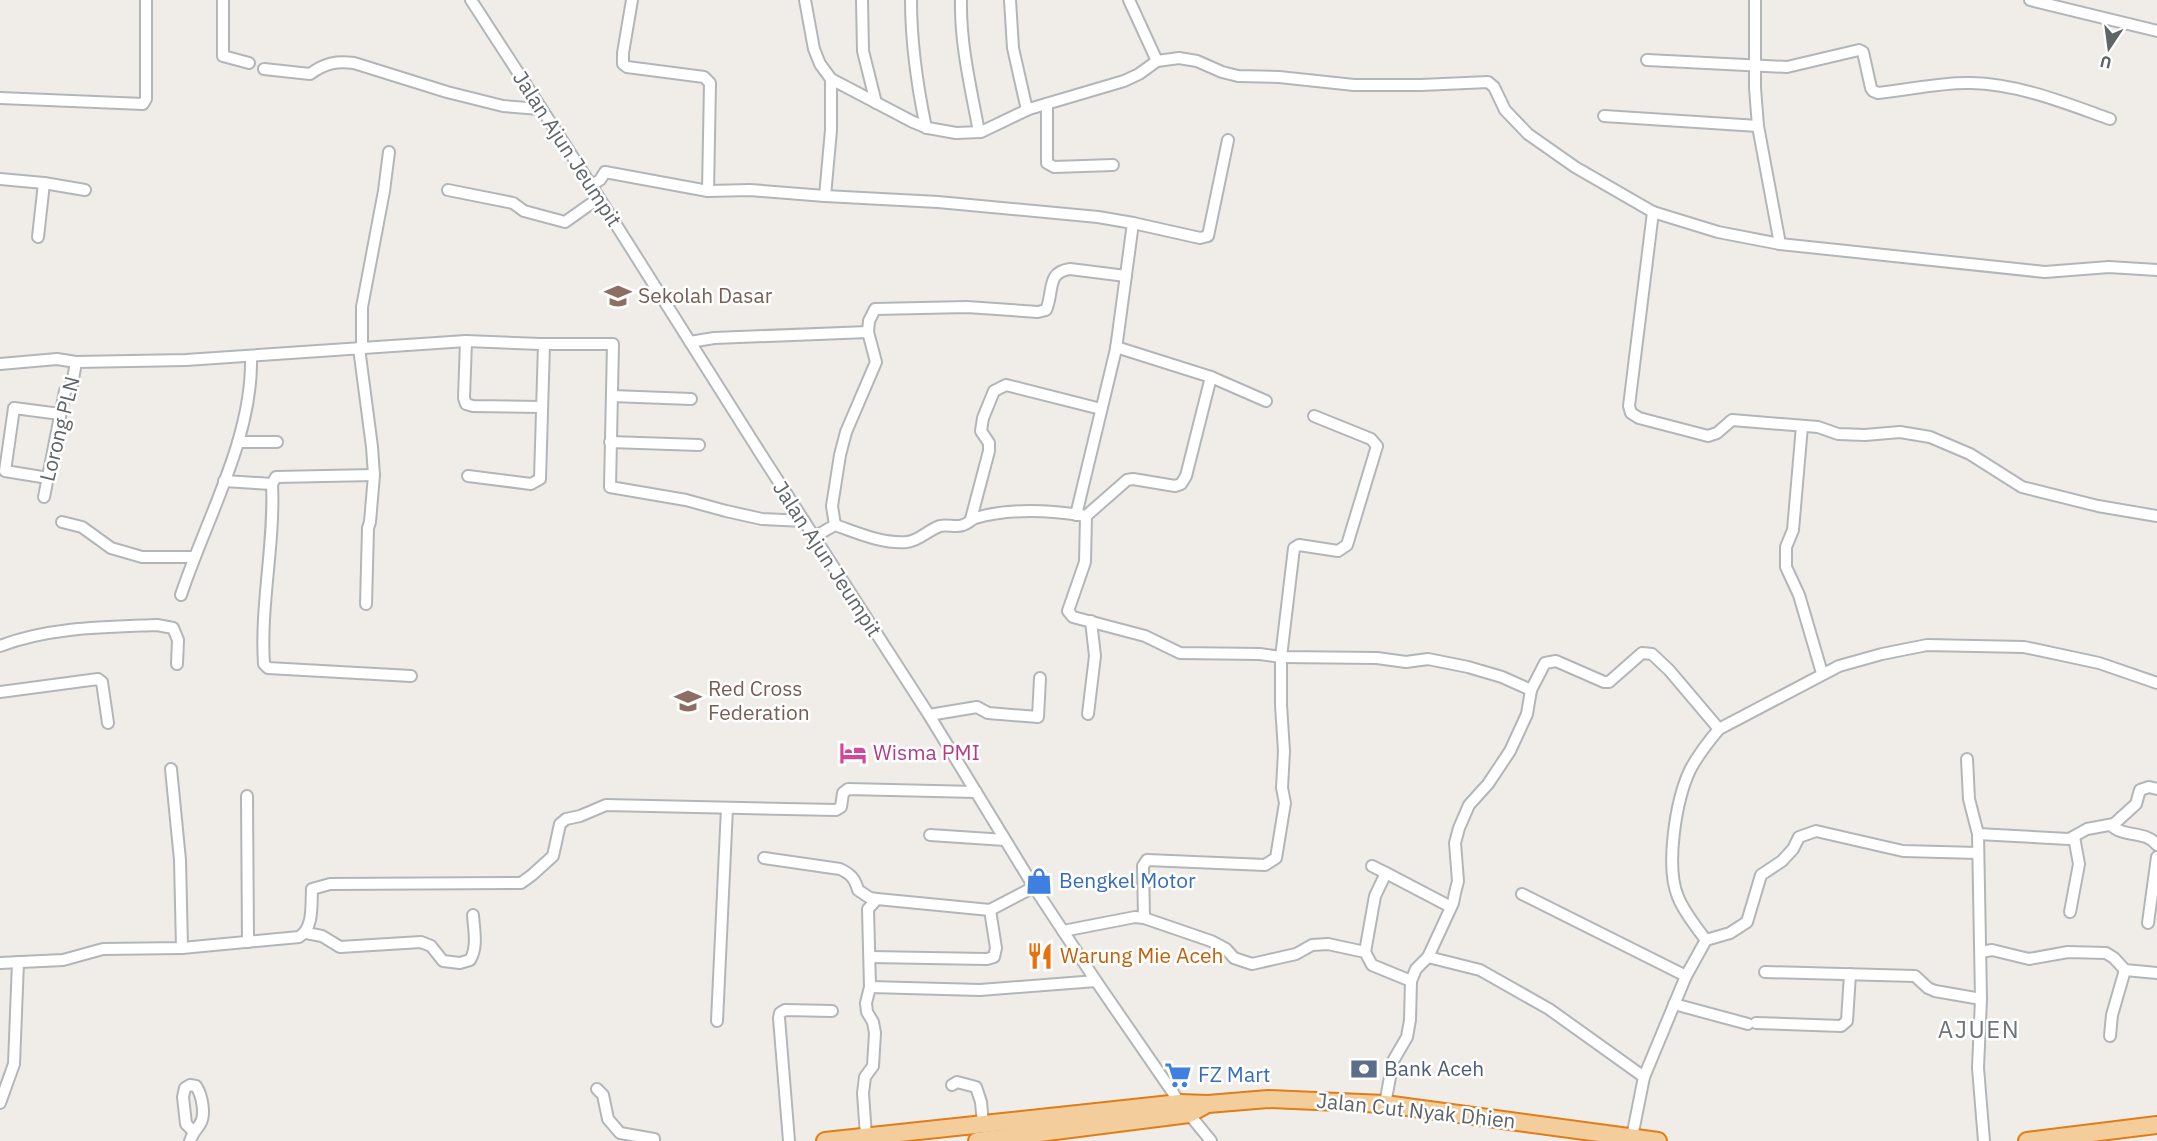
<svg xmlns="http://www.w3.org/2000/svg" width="2157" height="1141" font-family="'IBM Plex Sans',sans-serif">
  <rect width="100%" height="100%" fill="#f0ede8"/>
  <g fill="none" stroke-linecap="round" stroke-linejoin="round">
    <defs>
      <g id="minor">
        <polyline points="223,0 223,56 249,63"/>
        <polyline points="471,0 591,185 764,459 929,715 1034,887 1096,981 1180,1103 1211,1141"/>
        <polyline points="632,0 623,53 623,64 627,67 704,77 710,83 708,191"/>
        <polyline points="805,0 814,49 820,64 831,79 913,122 928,128 956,133 981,132 1029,109 1124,81 1139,74 1157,61 1179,58 1197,61 1222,72 1238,76 1279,77 1354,85 1421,85 1488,82 1494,87 1505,110 1528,134 1575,167 1653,212 1718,232 1780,244 2045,272 2109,267 2157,270"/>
        <polyline points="862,0 863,51 876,103"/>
        <path d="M911 0C911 43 917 85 926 128"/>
        <path d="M961 0C960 44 971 89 979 132"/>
        <polyline points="1010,0 1013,48 1027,110"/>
        <polyline points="1129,0 1157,61"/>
        <polyline points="1755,0 1755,88 1758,126 1780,244"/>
        <polyline points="2030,0 2157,31"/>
        <path d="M1647 60 1787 67 1859 50 1863 52 1871 88 1873 91 1878 93C1909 90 1940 82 1971 83 2019 84 2065 103 2110 119"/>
        <path d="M264 69 310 74C325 63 336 61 354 63L447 92 503 106 540 109"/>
        <polyline points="0,98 143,104 146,99 146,0"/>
        <polyline points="1047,104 1047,163 1054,167 1113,165"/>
        <polyline points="1604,116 1758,126"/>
        <polyline points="0,179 44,183 85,190"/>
        <polyline points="591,185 600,180 605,172 708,191 750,190 825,196 938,202 1098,217 1133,223 1200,238 1208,236 1228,140"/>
        <polyline points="448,190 513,203 524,211 565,222 599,198"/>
        <polyline points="825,196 831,130 831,79"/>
        <polyline points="1653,212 1629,406 1631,413 1639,418 1708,436 1717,433 1732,420 1818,427 1838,434 1865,435 1900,432 1930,437 1970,454 2022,487 2098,506 2157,516"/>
        <polyline points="38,237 44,183"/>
        <polyline points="466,341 464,398 466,404 473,406 542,407"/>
        <path d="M690 342 714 338 868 332 869 321 875 309 967 307 1038 312 1046 310C1054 292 1046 272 1070 269L1126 276"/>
        <polyline points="1116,347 1211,377 1266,401"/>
        <polyline points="359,348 372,447 374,475 370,522 368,528 366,604"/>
        <polyline points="362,349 362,307 384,191 389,152"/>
        <polyline points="0,364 57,359 76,362 186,360 466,341 540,344 613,344 610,487 686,500 726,511 762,519 804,521"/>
        <polyline points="612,396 691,399"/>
        <polyline points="1802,426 1793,530 1786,547 1786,567 1799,595 1822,673"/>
        <polyline points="238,442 277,442"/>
        <polyline points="610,442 699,445"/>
        <polyline points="468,476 531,484 540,479 544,344"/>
        <polyline points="48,478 5,471 14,408 60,414"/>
        <polyline points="224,481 272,484 276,477 374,475"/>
        <path d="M272 484C275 543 260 605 264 664L268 668 411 676"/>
        <polyline points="44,497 65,391 72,385 76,362"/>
        <polyline points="1076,515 1116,349 1133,223"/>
        <polyline points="1086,516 1127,480 1133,479 1175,486 1181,484 1186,476 1211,377"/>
        <polyline points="971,519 989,451 989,443 981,431 983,418 994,391 1006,385 1101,409"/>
        <polyline points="62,522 82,527 111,548 142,557 194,557"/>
        <polyline points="835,525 832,506 840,455 846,432 876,362 868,332"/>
        <path d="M814 537 835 525C858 533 882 544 907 542 919 541 928 530 940 526 948 524 956 528 963 525 968 524 970 520 975 518 1010 508 1049 510 1086 516L1085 562 1068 611 1073 617 1145 636 1180 653 1260 654 1281 657 1377 658 1406 662 1428 659 1468 667 1502 677 1531 690"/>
        <path d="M181 595C206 519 253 438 251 357"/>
        <path d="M0 646C49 627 106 627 157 625L173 628 178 640 177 664"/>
        <polyline points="0,692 98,679 102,682 108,723"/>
        <polyline points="1088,714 1095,656 1091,621"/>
        <polyline points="929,715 977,707 988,713 1038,717 1040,678"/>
        <polyline points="1719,729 1839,666 1882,654 1927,645 2024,647 2099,663 2157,683"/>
        <polyline points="1967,759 1969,799 1978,834 1981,999 1978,1068 1984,1141"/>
        <polyline points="171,769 180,860 182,948"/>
        <polyline points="247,796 248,942"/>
        <path d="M2111 825C2123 838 2146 830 2157 845"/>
        <polyline points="1978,834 2069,839 2087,829 2114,824 2136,804 2140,790 2149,787 2157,789"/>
        <polyline points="930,835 1005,840"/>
        <path d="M764 858 840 869C851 874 855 879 858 890L870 898 877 899"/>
        <polyline points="1372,866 1386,873"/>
        <polyline points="1522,894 1686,976"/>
        <polyline points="2070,912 2079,864 2074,837"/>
        <polyline points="1144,918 1143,866 1147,860 1265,865 1276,858 1285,803 1282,788 1284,751 1281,705 1281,657 1294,548 1299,545 1338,551 1347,545 1377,446 1371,439 1314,416"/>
        <polyline points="2148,923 2157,857"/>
        <polyline points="1063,931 1135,917 1144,918 1211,941 1226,949 1234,958 1252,964 1296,954 1312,945 1328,944 1365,952 1372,965 1411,981"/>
        <path d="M306 933 322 936 340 947 421 942 431 946 443 961 460 963 470 960C478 947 474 930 473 915"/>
        <polyline points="1365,952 1375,896 1386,873 1451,907"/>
        <polyline points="1981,952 1992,950 2029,959 2068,952 2106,953 2114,958 2125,970 2157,973"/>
        <polyline points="870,957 987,959 994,957 996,948 990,910"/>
        <path d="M1428 957 1453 903 1455 893 1458 881 1455 843 1459 828 1469 805 1488 784 1510 751 1527 714 1531 690 1545 663 1556 661 1604 682H1609L1642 653 1652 654 1669 670 1719 729C1708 742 1698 755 1690 770 1676 800 1665 866 1678 897 1684 912 1696 927 1706 940"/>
        <path d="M0 963 63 960 103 949 182 948 299 937C314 928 311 905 312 889L330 884 521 883 532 875 553 856 560 824 566 819 580 816 606 805 836 810 841 807 843 793 848 789 976 792"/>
        <polyline points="1765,972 1915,976 1928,988 1935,991 1981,999"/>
        <polyline points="870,987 980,990 1096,981"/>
        <polyline points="1674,1004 1748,1024"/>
        <polyline points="717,1021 727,808"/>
        <polyline points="1756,1023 1841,1026 1847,1021 1850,974"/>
        <polyline points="2110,1036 2112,1015 2125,970"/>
        <polyline points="952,1085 957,1082 976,1087 981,1102 983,1124"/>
        <polyline points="597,1089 603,1095 608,1119 620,1133 654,1139 654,1141"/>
        <polyline points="0,1103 14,1064 18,962"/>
        <polyline points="1385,1104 1393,1061 1407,1037 1410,1020 1411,981 1416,969 1428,957 1480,970 1549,1009 1644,1077"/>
        <polyline points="866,1136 863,1093 865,1077 873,1066 875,1033 873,1022 867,1012 866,1003 870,987 868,909 877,899 990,910 1034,887"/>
        <polyline points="1632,1137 1644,1077 1686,976 1706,940 1730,933 1747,922 1761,875 1782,861 1793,849 1799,837 1816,831 1903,851 1978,853"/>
        <path d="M190 1141C193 1132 195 1132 200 1124 206 1115 202 1095 196 1086L190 1085 185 1088 183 1097 186 1124 193 1131"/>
        <polyline points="789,1141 779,1018 780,1013 785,1010 832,1011"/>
      </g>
      <g id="highway">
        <polyline points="825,1141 1180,1103 1208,1104 1268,1099 1385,1104 1658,1141"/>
        <polyline points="977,1141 1189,1114 1204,1106"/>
        <polyline points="2027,1141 2157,1125"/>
      </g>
    </defs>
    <!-- minor casing -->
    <use href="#minor" stroke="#b3b6b9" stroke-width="14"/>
    <!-- highway casing -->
    <use href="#highway" stroke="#e17d17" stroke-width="20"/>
    <!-- minor -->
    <use href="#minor" stroke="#fff" stroke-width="10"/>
    <!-- highway -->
    <use href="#highway" stroke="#f3cd9c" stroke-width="16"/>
  </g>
  <!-- icons -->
  <defs>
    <symbol id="school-bare" viewBox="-9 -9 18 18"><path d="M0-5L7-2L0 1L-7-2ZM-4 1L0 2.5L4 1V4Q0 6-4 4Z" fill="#8d6e63" stroke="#fff" stroke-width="2.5" paint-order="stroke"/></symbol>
    <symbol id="hotel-bare" viewBox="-9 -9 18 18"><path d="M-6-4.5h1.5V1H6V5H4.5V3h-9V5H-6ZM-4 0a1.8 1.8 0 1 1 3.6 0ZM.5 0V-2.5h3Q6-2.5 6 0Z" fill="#d1479c" stroke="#fff" stroke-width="2.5" paint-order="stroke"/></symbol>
    <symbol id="shop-bare" viewBox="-9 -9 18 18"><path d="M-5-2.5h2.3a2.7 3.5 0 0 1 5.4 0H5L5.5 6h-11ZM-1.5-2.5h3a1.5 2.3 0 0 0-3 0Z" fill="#3f7fe0" stroke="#fff" stroke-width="2.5" paint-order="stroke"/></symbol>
    <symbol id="restaurant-bare" viewBox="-9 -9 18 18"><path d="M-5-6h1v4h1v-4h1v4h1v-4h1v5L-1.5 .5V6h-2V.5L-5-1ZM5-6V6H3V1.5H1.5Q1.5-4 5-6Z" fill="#e8710a" stroke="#fff" stroke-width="2.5" paint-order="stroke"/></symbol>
    <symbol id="bank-bare" viewBox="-9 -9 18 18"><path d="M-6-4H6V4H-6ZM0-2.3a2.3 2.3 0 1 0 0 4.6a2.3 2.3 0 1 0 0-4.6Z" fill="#5c6f8a" stroke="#fff" stroke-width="2.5" paint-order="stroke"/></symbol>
    <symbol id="supermarket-bare" viewBox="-9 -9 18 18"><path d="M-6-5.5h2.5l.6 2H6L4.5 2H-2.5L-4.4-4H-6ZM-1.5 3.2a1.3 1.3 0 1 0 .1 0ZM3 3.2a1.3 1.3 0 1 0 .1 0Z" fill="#3f7fe0" stroke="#fff" stroke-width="2.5" paint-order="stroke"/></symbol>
  </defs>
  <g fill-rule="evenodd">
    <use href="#school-bare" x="599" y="277" width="38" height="38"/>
    <use href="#school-bare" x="669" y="682" width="38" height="38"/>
    <use href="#hotel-bare" x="834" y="734" width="38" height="38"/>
    <use href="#shop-bare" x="1020" y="862" width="38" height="38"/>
    <use href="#restaurant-bare" x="1021" y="937" width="38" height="38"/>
    <use href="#bank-bare" x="1345" y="1050" width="38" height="38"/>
    <use href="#supermarket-bare" x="1159" y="1056" width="38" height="38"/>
  </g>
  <g text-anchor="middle" stroke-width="5" stroke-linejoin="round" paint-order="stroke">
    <!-- street labels -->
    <g font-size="21" fill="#5f6467" stroke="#fff">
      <text transform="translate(567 149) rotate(57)" y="7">Jalan Ajun Jeumpit</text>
      <text transform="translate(60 429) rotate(-76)" y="7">Lorong PLN</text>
      <text transform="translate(827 559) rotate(57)" y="7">Jalan Ajun Jeumpit</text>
      <text transform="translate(1416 1111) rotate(6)" y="7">Jalan Cut Nyak Dhien</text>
    </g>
    <!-- education labels -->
    <g font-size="21" fill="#785e54" stroke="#fff" text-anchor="start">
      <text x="638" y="303">Sekolah Dasar</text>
      <text x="708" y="696">Red Cross<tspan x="708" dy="24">Federation</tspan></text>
    </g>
    <!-- hotel labels -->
    <g font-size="21" fill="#b23c85" stroke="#fff" text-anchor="start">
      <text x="873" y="760">Wisma PMI</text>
    </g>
    <!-- shop labels -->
    <g font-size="21" fill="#366cbe" stroke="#fff" text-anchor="start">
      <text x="1059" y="888">Bengkel Motor</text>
      <text x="1198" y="1082">FZ Mart</text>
    </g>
    <!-- food labels -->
    <g font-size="21" fill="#c56008" stroke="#fff" text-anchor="start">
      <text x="1060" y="963">Warung Mie Aceh</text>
    </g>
    <!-- service labels -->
    <g font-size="21" fill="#4e5e75" stroke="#fff" text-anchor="start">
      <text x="1384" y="1076">Bank Aceh</text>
    </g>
    <!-- quarter labels -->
    <g font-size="24" letter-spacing="1.5" fill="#707678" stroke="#fff">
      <text x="1979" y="1038">AJUEN</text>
    </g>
  </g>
  <!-- north arrow -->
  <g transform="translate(2109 48) rotate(193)" stroke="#ffffff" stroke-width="4.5" paint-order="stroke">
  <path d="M0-4.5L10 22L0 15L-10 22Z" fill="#5f6467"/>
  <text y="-9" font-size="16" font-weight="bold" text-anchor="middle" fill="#5f6467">U</text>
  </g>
</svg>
